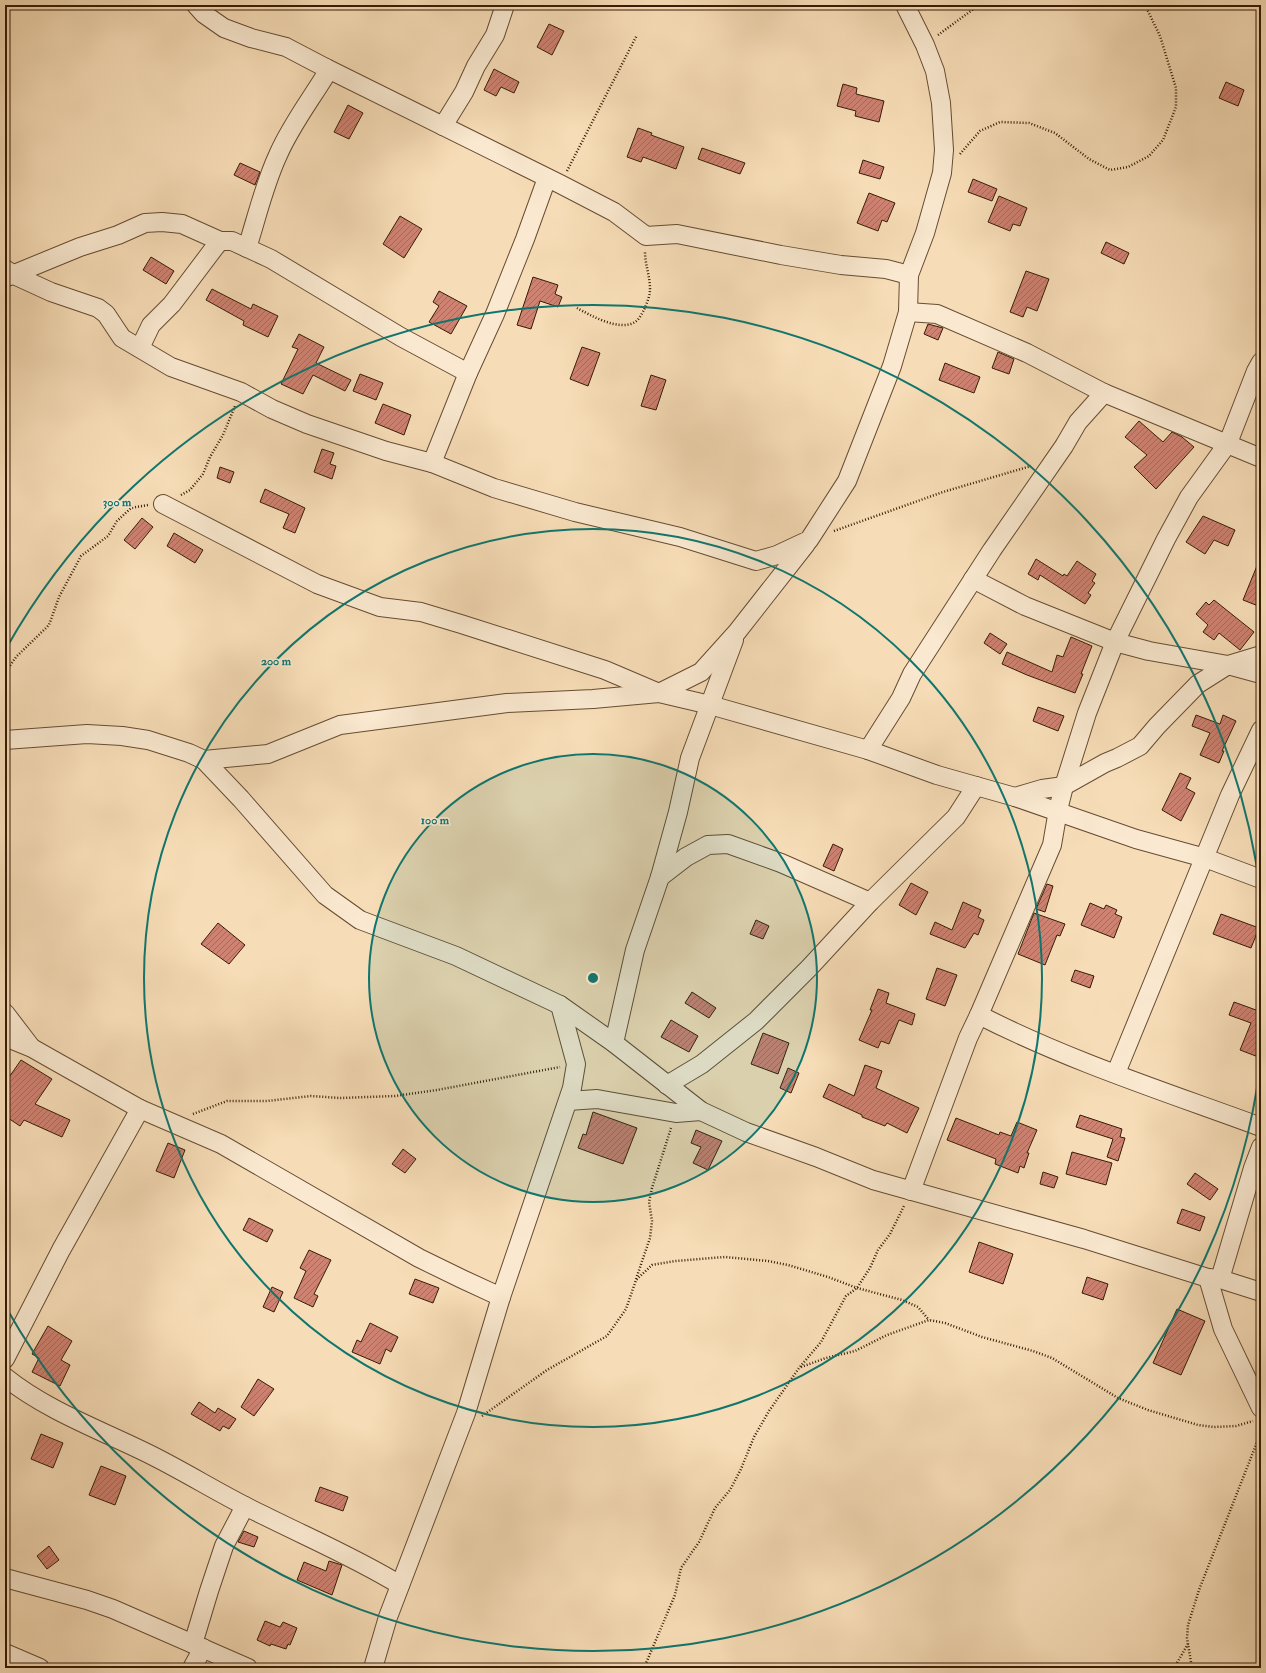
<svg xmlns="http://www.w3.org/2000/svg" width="1266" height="1673" font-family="'IM FELL Double Pica',serif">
  <defs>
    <pattern id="building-hatch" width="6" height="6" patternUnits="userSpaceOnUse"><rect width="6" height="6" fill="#ce8272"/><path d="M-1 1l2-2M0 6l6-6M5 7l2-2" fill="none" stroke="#a86a5c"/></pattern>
  </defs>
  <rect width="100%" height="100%" fill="#f7ddb7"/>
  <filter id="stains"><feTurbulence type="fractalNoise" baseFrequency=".005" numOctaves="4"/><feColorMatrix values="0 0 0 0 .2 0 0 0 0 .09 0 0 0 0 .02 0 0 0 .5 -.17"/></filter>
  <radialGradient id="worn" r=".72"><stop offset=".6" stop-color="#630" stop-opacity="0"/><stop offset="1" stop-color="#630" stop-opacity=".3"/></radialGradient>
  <!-- building -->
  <g fill="url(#building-hatch)" stroke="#361c06">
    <polygon points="549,24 564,31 552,55 537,47"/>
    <polygon points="494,69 519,82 514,93 501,87 496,96 484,90"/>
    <polygon points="1226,82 1244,90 1238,106 1219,98"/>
    <polygon points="843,84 857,88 856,94 884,101 879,122 855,116 856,111 837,106"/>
    <polygon points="348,105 363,113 349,139 334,132"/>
    <polygon points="638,128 652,133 651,135 684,147 676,169 643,157 641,162 627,157"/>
    <polygon points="702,148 745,163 740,174 698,159"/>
    <polygon points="863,160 884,167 880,179 859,173"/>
    <polygon points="240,163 260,172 255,185 234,175"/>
    <polygon points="973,179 997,189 992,201 968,192"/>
    <polygon points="869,193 895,203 887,222 882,220 878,231 857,223"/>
    <polygon points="999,196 1027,208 1020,226 1013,224 1010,231 988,222"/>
    <polygon points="400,216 422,229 404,258 383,244"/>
    <polygon points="1106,242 1129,253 1124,264 1101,253"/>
    <polygon points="151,257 174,271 166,284 143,270"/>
    <polygon points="1026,271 1049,279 1037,311 1027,307 1023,317 1010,312"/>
    <polygon points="533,277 558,285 555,294 562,297 558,307 540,301 531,329 517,325"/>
    <polygon points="212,289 251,309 253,304 278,316 268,337 243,325 244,321 206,300"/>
    <polygon points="439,291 467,306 451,334 429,322 439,306 433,302"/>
    <polygon points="928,324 943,328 938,340 924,334"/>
    <polygon points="299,334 324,347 316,363 351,380 345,391 313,375 303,394 281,384 298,349 292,347"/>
    <polygon points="582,347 600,353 588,386 570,379"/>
    <polygon points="998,352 1014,359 1009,374 992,368"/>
    <polygon points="945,363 980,377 974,393 939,380"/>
    <polygon points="360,374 383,383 376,400 353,391"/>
    <polygon points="651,375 666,380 656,410 641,406"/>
    <polygon points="383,404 411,415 404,435 375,423"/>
    <polygon points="1139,421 1163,442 1172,432 1182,437 1194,447 1156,489 1134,467 1147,455 1125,437"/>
    <polygon points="322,449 334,453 330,464 336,466 332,479 314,472"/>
    <polygon points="220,467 234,472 230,483 217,478"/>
    <polygon points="265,489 305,508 295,533 283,528 289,514 260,502"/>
    <polygon points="1203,516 1235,530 1228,546 1214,540 1205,554 1186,542"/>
    <polygon points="142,518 153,527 135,549 124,540"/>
    <polygon points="174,533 203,550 195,563 167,546"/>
    <polygon points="1261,556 1261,607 1243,600"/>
    <polygon points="1036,559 1063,576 1064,574 1067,576 1077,561 1096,574 1092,581 1095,583 1088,593 1091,595 1085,604 1040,575 1038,580 1028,574"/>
    <polygon points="1214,600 1254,632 1240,650 1219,633 1214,640 1203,632 1208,625 1196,614 1206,602 1209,605"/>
    <polygon points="990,633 1007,644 1000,654 984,643"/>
    <polygon points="1071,637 1092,646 1081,674 1083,674 1075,693 1027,675 1002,664 1007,652 1052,672 1057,655 1063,657"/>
    <polygon points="1038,707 1064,716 1058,731 1033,721"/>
    <polygon points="1196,715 1220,724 1223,715 1236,721 1222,751 1224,751 1219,763 1200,755 1210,733 1192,726"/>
    <polygon points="1180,773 1191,778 1186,788 1195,793 1181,821 1162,810"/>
    <polygon points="833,844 843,849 834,871 823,866"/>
    <polygon points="911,883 928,892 916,915 899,905"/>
    <polygon points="1047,884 1053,886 1045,912 1036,909"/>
    <polygon points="963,902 981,910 978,917 984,920 978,935 974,933 965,948 930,934 935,922 952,930"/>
    <polygon points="1090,903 1104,909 1106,905 1117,910 1115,914 1122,917 1114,938 1081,925"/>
    <polygon points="1034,913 1065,924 1060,936 1057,935 1045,965 1018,954"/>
    <polygon points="1221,914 1259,928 1251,948 1213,934"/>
    <polygon points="756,920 769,926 763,939 750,934"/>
    <polygon points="218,923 245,945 229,964 201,944"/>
    <polygon points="937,968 957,975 945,1006 926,999"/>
    <polygon points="1075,970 1094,976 1090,988 1071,981"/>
    <polygon points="878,989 889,993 886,1003 915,1014 912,1025 899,1020 889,1044 881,1041 878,1048 859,1040 872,1010 870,1010"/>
    <polygon points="692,992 716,1008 709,1018 685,1003"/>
    <polygon points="1260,999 1261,1000 1261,1058 1240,1050 1251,1023 1229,1015 1234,1002 1256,1010"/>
    <polygon points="671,1020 698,1036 689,1052 661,1037"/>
    <polygon points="763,1033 789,1043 778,1074 751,1064"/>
    <polygon points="21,1060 52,1079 35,1104 70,1120 62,1137 24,1120 20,1126 5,1116 5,1083"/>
    <polygon points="865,1065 882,1071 876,1088 919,1108 907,1133 887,1123 885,1126 862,1117 862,1115 823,1097 829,1084 854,1096"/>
    <polygon points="788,1068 799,1073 791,1093 780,1088"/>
    <polygon points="593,1112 637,1128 623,1164 578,1148 583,1134 586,1135"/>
    <polygon points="1080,1115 1122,1129 1120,1137 1125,1138 1118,1161 1107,1157 1113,1139 1076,1127"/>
    <polygon points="956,1118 999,1135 1000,1132 1011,1136 1017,1122 1037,1130 1027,1153 1029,1153 1024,1168 1020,1166 1018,1173 995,1164 996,1159 947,1140"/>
    <polygon points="696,1130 722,1141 708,1170 693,1163 701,1147 691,1143"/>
    <polygon points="168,1143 185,1150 174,1178 156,1171"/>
    <polygon points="403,1149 416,1159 405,1173 392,1164"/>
    <polygon points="1072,1152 1112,1163 1106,1185 1066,1174"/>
    <polygon points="1043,1172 1058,1177 1054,1188 1040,1184"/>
    <polygon points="1195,1173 1218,1189 1210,1200 1187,1184"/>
    <polygon points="1182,1209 1205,1217 1200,1231 1177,1223"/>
    <polygon points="249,1218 273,1230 267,1242 243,1230"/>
    <polygon points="979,1242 1013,1254 1003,1284 969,1272"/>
    <polygon points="309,1250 331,1260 314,1294 318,1296 313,1307 294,1298 306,1271 300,1268"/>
    <polygon points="1087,1277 1108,1284 1103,1300 1082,1293"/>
    <polygon points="415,1279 439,1288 433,1303 409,1294"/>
    <polygon points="272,1287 283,1292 274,1312 263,1307"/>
    <polygon points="1177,1309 1205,1321 1181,1375 1153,1363"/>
    <polygon points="370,1323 398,1337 391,1352 386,1349 380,1364 352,1352 357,1340 361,1342"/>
    <polygon points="48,1326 72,1341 61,1360 70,1365 60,1386 32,1372 39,1358 32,1354"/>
    <polygon points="258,1379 274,1389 254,1416 241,1407"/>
    <polygon points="199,1402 215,1413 218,1408 236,1419 229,1429 223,1426 220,1431 191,1414"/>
    <polygon points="41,1434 63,1443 53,1468 31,1459"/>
    <polygon points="101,1466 126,1476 115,1505 89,1495"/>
    <polygon points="320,1487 348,1497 343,1511 315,1501"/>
    <polygon points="244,1531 258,1537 254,1547 238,1542"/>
    <polygon points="49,1546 59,1560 47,1569 37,1556"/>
    <polygon points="329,1561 342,1565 332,1595 297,1580 304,1562 326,1571"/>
    <polygon points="265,1621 280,1627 283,1622 297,1628 290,1645 288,1644 286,1649 271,1644 270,1646 257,1640"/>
  </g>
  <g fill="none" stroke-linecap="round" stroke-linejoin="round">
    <defs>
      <g id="minor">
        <polyline points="196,5 204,14 224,28 251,38 286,47 326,68 560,184 614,212 646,236 677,234 781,255 841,265 886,269 909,275"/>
        <polyline points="443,126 464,92 476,66 495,35 505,5"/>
        <path d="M247 248C257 217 264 185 278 155 290 127 309 102 325 76L326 68"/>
        <polyline points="5,269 14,275 51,292 98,308 106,314 122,338 171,367 241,392 272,409 307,424 386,451 432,463 494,488 575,512 680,537 756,561 777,555 809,540 847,481 892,366 908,312 909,275 925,233 942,173 944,150 941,103 935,71 925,45 905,5"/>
        <polyline points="7,277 80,247 118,235 145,223 162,222 182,224 220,241"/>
        <polyline points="908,312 937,314 1027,353 1104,393 1261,458"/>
        <polyline points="140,348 151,325 172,304 215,247 220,241 232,241 271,259 401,337 468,373"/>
        <path d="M1261 362 1256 371 1228 443 1189 497 1166 539 1115 642 1087 713 1064 786 1058 810 1052 845 979 1015C1069 1061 1166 1092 1261 1127"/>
        <polyline points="432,463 468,373 495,314 525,239 547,178"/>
        <polyline points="163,504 317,584 380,607 421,612 461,624 605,670 659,693 710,705 868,750 937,775 1015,797 1136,839 1205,858 1261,879"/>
        <polyline points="973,579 1025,606 1115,642 1149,651 1228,665 1261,674"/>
        <polyline points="5,740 87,734 122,736 148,740 189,753 204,760 241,799 325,895 360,920 456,956 560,1005 614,1043 701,1111 746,1132 816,1157 873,1180 1084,1239 1208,1278 1220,1279 1261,1292"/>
        <polyline points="868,750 901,698 912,674 992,550 1064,446 1078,422 1104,393"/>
        <polyline points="204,760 268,754 340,725 507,703 593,699 659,693 701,672 737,632 806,544"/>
        <polyline points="1015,797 1042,789 1064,786 1105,763 1117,758 1140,746 1157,726 1198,684 1228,665 1261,655"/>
        <polyline points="660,877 678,812 690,758 734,640"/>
        <polyline points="5,1013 31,1047"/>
        <polyline points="5,1037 32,1048 140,1109 221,1144 419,1258 462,1279 501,1297"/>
        <polyline points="614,1043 635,950 660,877 686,857 708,845 728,844 781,863 870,902"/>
        <polyline points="1116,1073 1230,795 1261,730"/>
        <polyline points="667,1085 702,1064 756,1021 809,968 870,902 956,817 976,786"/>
        <polyline points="568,1101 597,1099 676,1113 701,1111"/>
        <polyline points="911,1191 968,1038 979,1015"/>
        <polyline points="1208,1278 1223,1329 1261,1408"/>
        <polyline points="1220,1279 1253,1168 1261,1147"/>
        <polyline points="5,1359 61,1250 140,1109"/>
        <path d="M5 1377C47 1411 103 1431 151 1455 189 1474 225 1497 263 1515 309 1538 356 1558 400 1585"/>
        <polyline points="5,1578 87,1600 113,1609 248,1668"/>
        <polyline points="193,1644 209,1591 224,1546 245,1506"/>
        <polyline points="5,1653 40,1668"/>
        <polyline points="192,1668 203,1648"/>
        <polyline points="373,1668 388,1617 466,1413 501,1297 572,1088 576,1064 560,1005"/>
      </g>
    </defs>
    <!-- minor casing -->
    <use href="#minor" stroke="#664c32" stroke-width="20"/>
    <!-- path -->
    <g stroke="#361c06" stroke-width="2.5" stroke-dasharray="1 2" stroke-linecap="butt">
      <polyline points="938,35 979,5"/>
      <polyline points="960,154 980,131 1000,122 1029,123 1055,133 1089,159 1110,170 1128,167 1149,156 1163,140 1176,107 1176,88 1160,36 1145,5"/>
      <polyline points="567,171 637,35"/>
      <path d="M577 308C590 315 619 332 635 322 639 320 642 313 644 310 647 303 650 296 650 289 650 276 645 264 645 252"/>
      <polyline points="181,495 190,490 203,474 210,457 223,435 235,406"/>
      <polyline points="834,531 943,492 1031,466"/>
      <polyline points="5,673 16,657 49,625 59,597 81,556 108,536 117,521 131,508 148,505"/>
      <polyline points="193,1114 227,1101 267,1101 311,1096 340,1098 395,1096 437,1090 560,1067"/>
      <polyline points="636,1279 650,1238 652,1221 649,1202 652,1188 671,1128"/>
      <polyline points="801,1367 826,1358 855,1351 887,1335 929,1320 945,1323 982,1337 1033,1351 1052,1358 1118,1398 1148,1410 1198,1425 1214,1427 1236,1426 1253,1421"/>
      <polyline points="482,1416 547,1370 607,1336 626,1309 636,1280 652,1265 675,1261 725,1257 768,1261 788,1265 828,1277 857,1288 902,1300 918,1307 929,1320"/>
      <polyline points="644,1668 675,1595 681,1568 699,1542 715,1508 730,1490 741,1469 754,1437 769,1411 799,1368 821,1342 846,1296 857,1288 870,1268 878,1250 890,1234 904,1206"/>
      <polyline points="1174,1668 1188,1644"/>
      <polyline points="1192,1668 1187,1638 1188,1625 1199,1590 1261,1432"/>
    </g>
    <!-- minor -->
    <use href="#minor" stroke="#fae9d0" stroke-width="18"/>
  </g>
  <!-- distance rings -->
  <circle cx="593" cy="978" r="224" fill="#0f766e" fill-opacity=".12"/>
  <g fill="none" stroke="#0f766e" stroke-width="2">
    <circle cx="593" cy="978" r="224"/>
    <circle cx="593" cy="978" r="449"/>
    <path d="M1261 1060A673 673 0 0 1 7 1309M7 647A673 673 0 0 1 1261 896"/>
  </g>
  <circle cx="593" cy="978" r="6" fill="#0f766e" stroke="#fae9d0" stroke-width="2"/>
  <g font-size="12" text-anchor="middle" font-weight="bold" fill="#0f766e" stroke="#fae9d0" stroke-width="3" stroke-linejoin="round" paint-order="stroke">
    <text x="117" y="506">300 m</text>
    <text x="276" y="665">200 m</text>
    <text x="435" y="824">100 m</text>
  </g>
  <!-- margin -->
  <rect width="1266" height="1673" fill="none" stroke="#f7ddb7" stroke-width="20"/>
  <rect x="6" y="6" width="1254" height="1661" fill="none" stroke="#361c06" stroke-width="2"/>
  <rect x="10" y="10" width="1246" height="1653" fill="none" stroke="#361c06"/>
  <rect width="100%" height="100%" filter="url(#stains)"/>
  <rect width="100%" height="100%" fill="url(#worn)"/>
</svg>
